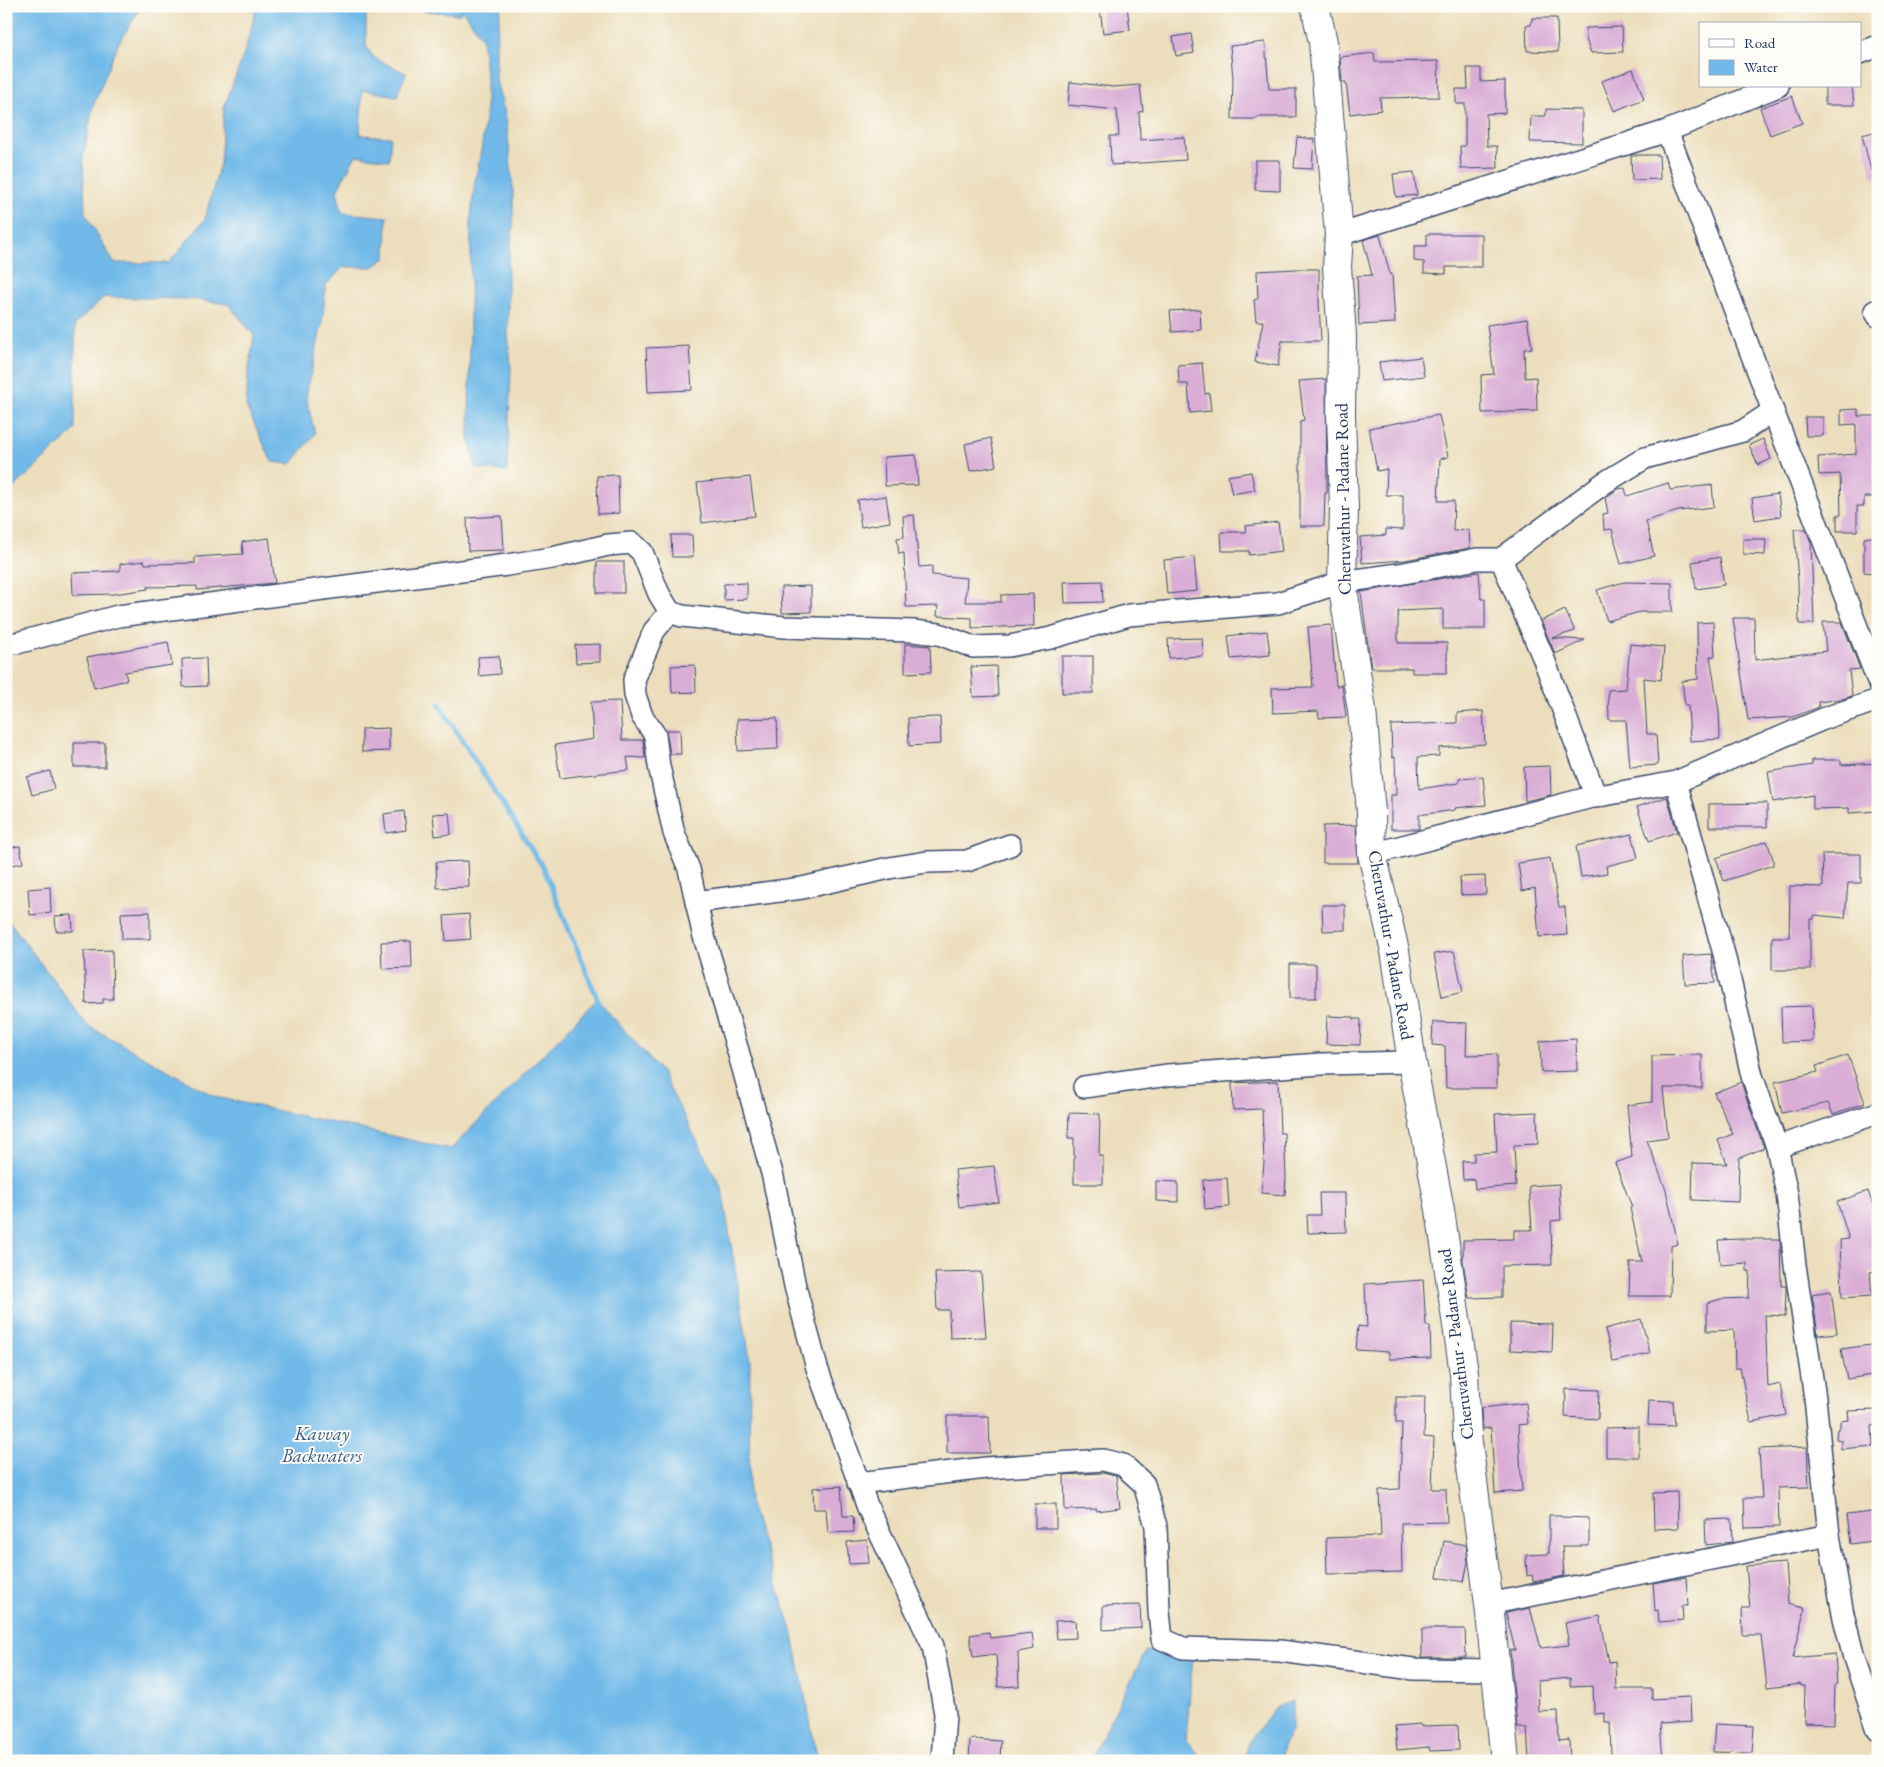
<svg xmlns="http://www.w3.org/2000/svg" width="1884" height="1767" font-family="'EB Garamond',serif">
  <rect width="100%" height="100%" fill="#fdfcf7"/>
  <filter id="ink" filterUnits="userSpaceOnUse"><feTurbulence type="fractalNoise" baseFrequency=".02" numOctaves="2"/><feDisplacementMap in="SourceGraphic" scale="10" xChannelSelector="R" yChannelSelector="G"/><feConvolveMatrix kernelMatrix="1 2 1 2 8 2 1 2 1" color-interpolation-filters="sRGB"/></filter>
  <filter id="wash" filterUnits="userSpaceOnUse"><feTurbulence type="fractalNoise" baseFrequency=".0096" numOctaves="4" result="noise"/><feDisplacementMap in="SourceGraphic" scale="20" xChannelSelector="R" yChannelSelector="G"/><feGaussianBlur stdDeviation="1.12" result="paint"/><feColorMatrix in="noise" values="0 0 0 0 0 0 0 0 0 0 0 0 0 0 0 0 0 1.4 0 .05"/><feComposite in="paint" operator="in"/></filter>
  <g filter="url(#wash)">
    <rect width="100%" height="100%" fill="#ecdebc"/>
    <!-- water -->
    <g fill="#70b9e8" stroke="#4674a3">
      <polygon points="6,6 142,6 118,44 93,106 83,157 85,213 114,263 169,263 205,219 220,163 224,107 245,51 257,6 366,6 366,46 374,58 406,73 397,96 362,90 360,135 391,137 389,160 356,155 337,190 342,213 387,217 386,258 373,267 343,267 326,285 322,324 306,396 315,434 291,464 272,462 246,406 248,375 254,335 228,304 189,299 104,297 75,324 75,430 6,495"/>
      <polygon points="425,6 501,6 496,45 496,81 506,117 513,188 513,227 508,263 508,333 511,368 507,472 476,468 469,437 471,216 475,181 482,146 486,110 486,74 482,38 462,9 460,14 424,11"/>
      <polygon points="6,917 87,1025 216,1097 451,1149 597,999 661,1072 722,1189 750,1360 749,1502 792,1630 818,1761 6,1761"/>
      <polygon points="1146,1651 1193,1655 1186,1739 1204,1761 1090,1761"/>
      <polygon points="1292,1701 1292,1729 1283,1746 1280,1761 1243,1761 1249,1742 1275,1708"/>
    </g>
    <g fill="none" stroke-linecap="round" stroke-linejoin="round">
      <!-- stream -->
      <polyline stroke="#70b9e8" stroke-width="5" points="439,704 544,869 600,1005"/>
    </g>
    <g id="blocks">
      <!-- building -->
      <g fill="#d9add6">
        <polygon points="1116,6 1127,6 1130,30 1103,33 1100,8"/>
        <polygon points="1532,18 1557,18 1558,52 1527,51 1526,25 1531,25"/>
        <polygon points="1622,27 1623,52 1591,53 1586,39 1586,28"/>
        <polygon points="1191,34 1194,53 1176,56 1173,37"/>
        <polygon points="1265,42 1269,89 1296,89 1296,117 1257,117 1257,119 1232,119 1233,78 1230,46"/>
        <polygon points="1374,53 1375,62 1438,61 1439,97 1380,98 1381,110 1350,114 1346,82 1342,82 1340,57"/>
        <polygon points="1467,68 1481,68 1481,82 1505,81 1505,113 1486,114 1487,146 1497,146 1498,168 1461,169 1460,146 1465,146 1465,104 1456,104 1456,89 1468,89"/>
        <polygon points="1633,69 1644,99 1614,111 1602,81"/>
        <polygon points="1070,82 1113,87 1140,85 1143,111 1139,112 1140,140 1184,137 1186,160 1111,165 1110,136 1119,136 1117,110 1068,105"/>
        <polygon points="1825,86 1852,86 1854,105 1825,105"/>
        <polygon points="1792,96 1802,123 1770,135 1760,108"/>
        <polygon points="1546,109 1582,110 1582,143 1530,142 1531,116 1546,116"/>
        <polygon points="1878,131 1878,177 1873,178 1862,135"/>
        <polygon points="1297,137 1314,139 1312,169 1294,168"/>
        <polygon points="1631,155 1659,155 1660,179 1632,180"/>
        <polygon points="1255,160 1280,160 1280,191 1255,190"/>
        <polygon points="1414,172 1417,195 1396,197 1393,174"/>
        <polygon points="1427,234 1482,234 1482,267 1446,267 1446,274 1424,273 1424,262 1414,261 1414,246 1427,246"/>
        <polygon points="1380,235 1390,275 1392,274 1395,323 1359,325 1357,276 1372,275 1363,240"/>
        <polygon points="1296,269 1319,269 1319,303 1321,341 1282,341 1278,366 1255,362 1263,321 1256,321 1254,300 1258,299 1257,271"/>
        <polygon points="1200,309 1201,330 1172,332 1170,311"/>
        <polygon points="1527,319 1532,348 1524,349 1525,378 1536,377 1537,411 1482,413 1481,375 1494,374 1487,325"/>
        <polygon points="689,346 692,390 648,392 646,348"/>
        <polygon points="1421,357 1424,376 1382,381 1379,362"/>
        <polygon points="1202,363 1205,394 1209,393 1211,411 1190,413 1188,384 1179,384 1178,365"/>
        <polygon points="1326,379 1327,493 1325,493 1324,526 1300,526 1300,421 1304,420 1299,381"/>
        <polygon points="1858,409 1858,416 1878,416 1878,497 1864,497 1864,506 1857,506 1857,531 1837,531 1837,515 1841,515 1840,474 1819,475 1818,457 1856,454 1856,424 1841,425 1841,410"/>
        <polygon points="1439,415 1448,457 1440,459 1438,501 1454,501 1453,531 1469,530 1470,548 1405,560 1362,563 1360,537 1386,535 1386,529 1403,530 1403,495 1386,495 1387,469 1377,471 1369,428"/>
        <polygon points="1805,417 1823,417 1823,436 1806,436"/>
        <polygon points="991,438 996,466 970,471 965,444"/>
        <polygon points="1763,439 1771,459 1758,465 1749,445"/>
        <polygon points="916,455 918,485 885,486 884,457"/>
        <polygon points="1251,472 1255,490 1232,494 1228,476"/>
        <polygon points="618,475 619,513 598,514 597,476"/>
        <polygon points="750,477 755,516 702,523 697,483"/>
        <polygon points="1668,483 1670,490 1712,485 1714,507 1678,511 1646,521 1654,556 1621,564 1612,529 1604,530 1603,514 1608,513 1605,498 1618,489 1625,488 1627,496"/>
        <polygon points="1778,494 1781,516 1755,520 1752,498"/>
        <polygon points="886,496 890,522 861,527 857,500"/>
        <polygon points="914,515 919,567 932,566 932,575 967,578 965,602 1001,602 1001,595 1033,594 1034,626 972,628 972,618 937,616 938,606 906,607 904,553 899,554 897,538 904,537 903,516"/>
        <polygon points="502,516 504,550 468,551 467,518"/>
        <polygon points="1278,522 1282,551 1249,555 1249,551 1222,551 1221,532 1246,532 1245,526"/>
        <polygon points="1794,529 1806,529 1811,543 1814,624 1799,624 1798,581"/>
        <polygon points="671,535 692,535 693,557 672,557"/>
        <polygon points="1878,536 1878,573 1864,572 1864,538"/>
        <polygon points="269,538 275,583 197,590 197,586 147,587 148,589 114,594 73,595 72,573 120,571 120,564 144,561 145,564 195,563 195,557 243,554 242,542"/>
        <polygon points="1743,539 1766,539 1765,555 1743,554"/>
        <polygon points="1194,557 1197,591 1167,594 1164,560"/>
        <polygon points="1720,557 1724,585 1696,589 1692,562"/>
        <rect x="597" y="562" width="27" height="31"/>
        <polygon points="1479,572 1481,599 1485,599 1485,629 1443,629 1443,609 1398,611 1398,643 1447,643 1447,673 1412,673 1412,668 1371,668 1361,592"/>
        <polygon points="1102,581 1103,602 1065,603 1064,582"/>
        <polygon points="1624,582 1672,583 1672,612 1640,612 1607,621 1597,590"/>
        <polygon points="747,583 747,599 724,600 724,584"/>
        <polygon points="811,586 811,612 782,613 781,587"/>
        <polygon points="1565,610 1575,631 1552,638 1585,640 1555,654 1541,621"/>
        <polygon points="1733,618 1754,618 1755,660 1826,651 1823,622 1842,622 1860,669 1849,670 1852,696 1842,699 1818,702 1819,707 1793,717 1748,720"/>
        <polygon points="1713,622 1715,656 1710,656 1719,711 1720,739 1690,741 1688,705 1685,705 1682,681 1698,679 1697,623"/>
        <polygon points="1331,625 1336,686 1342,685 1346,717 1319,718 1318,711 1273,713 1272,688 1313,687 1308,627"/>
        <polygon points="1267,631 1270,655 1231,659 1228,636"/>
        <polygon points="1202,638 1203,656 1169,658 1168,639"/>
        <polygon points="168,642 172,665 125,672 127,680 94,688 87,657"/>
        <polygon points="600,644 600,662 576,663 575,645"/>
        <polygon points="905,644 930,646 931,672 905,673"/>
        <polygon points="1630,644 1664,647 1661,680 1644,678 1647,734 1656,734 1658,765 1630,767 1626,720 1609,720 1608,690 1626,689"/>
        <polygon points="499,656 500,674 479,676 478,657"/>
        <rect x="1062" y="656" width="31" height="37"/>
        <polygon points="206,658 207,686 183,687 182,659"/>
        <polygon points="695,665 696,692 672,693 671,666"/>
        <polygon points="996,666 998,696 973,697 971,667"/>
        <polygon points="620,701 622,740 643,740 645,758 627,757 629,770 560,778 555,745 593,739 591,702"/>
        <polygon points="1483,711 1485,744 1439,748 1439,756 1418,757 1419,789 1459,783 1459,779 1483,777 1486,805 1455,808 1455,810 1419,815 1419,829 1391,829 1391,795 1396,795 1395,757 1392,758 1391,725 1457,723 1457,713"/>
        <polygon points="940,717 941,744 909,746 908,718"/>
        <polygon points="777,718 778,749 738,751 737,719"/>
        <polygon points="389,728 389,751 362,752 362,729"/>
        <polygon points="666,730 680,730 681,754 670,754"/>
        <rect x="74" y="743" width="31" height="24"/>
        <polygon points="1812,760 1841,760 1841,765 1878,763 1878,811 1849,813 1849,808 1813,809 1813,795 1773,802 1768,772 1812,765"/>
        <polygon points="1550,766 1551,795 1525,801 1524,767"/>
        <polygon points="50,771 54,789 32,795 27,777"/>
        <polygon points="1667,797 1677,832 1649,841 1637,807"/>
        <polygon points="1767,803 1767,827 1709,827 1709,804"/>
        <polygon points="404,811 406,830 386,833 384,814"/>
        <polygon points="449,813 451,834 435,836 433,814"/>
        <polygon points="1356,825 1358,863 1323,863 1323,826"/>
        <polygon points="1632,834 1638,858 1606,866 1607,873 1581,877 1576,846"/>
        <polygon points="1767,841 1773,859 1773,865 1724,881 1716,858"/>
        <polygon points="20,846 23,863 6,866 6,848"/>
        <polygon points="1822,854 1861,854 1861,883 1848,883 1845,918 1814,915 1814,919 1810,919 1810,970 1772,970 1772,937 1789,937 1790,886 1823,887"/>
        <polygon points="1550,858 1559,907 1565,907 1567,935 1539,937 1535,888 1522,891 1518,863"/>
        <polygon points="468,861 469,887 437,888 436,862"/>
        <polygon points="1485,876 1486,894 1461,895 1460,877"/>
        <polygon points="50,887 51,913 30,915 28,889"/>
        <polygon points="1322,905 1345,905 1345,930 1323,931"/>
        <polygon points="150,912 150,939 122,939 121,913"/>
        <polygon points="469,914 471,939 446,941 444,916"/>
        <polygon points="72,915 73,931 56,931 55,916"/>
        <polygon points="411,941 412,968 382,969 381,942"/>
        <polygon points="112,950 113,999 103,999 103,1003 86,1004 84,951"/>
        <polygon points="1454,951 1463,992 1442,997 1434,954"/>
        <polygon points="1711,954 1715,983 1685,984 1683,956"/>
        <rect x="1290" y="964" width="26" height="34"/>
        <polygon points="1812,1006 1813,1041 1782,1042 1781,1007"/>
        <polygon points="1327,1016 1354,1017 1354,1019 1361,1019 1360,1045 1326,1044"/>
        <polygon points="1433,1022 1467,1023 1466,1055 1497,1054 1497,1088 1446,1088 1445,1046 1432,1045"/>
        <polygon points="1576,1039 1577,1071 1541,1072 1540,1041"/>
        <polygon points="1702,1055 1702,1088 1663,1088 1668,1137 1647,1140 1666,1190 1678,1244 1671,1246 1670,1296 1629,1296 1630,1262 1642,1262 1630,1208 1632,1207 1615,1163 1632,1157 1627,1105 1652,1102 1652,1056"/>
        <polygon points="1848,1055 1865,1103 1833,1114 1828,1103 1782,1113 1775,1082 1818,1072 1816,1066"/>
        <polygon points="1278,1081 1280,1133 1284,1133 1286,1176 1285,1195 1261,1193 1264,1163 1262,1109 1233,1110 1232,1083"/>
        <polygon points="1741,1082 1764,1148 1739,1158 1738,1202 1692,1200 1693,1163 1727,1164 1718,1140 1733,1134 1714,1093"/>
        <polygon points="1537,1112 1538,1144 1514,1145 1516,1186 1475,1189 1474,1179 1463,1180 1462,1161 1474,1161 1474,1153 1497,1152 1495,1114"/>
        <polygon points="1069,1113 1100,1114 1099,1156 1103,1156 1103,1184 1074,1184 1074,1138 1068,1138"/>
        <polygon points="994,1166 999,1202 959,1207 955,1170"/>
        <polygon points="1227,1178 1229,1207 1205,1209 1203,1180"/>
        <polygon points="1156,1181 1178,1182 1178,1202 1156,1201"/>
        <polygon points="1559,1184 1561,1220 1551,1221 1552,1265 1502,1266 1502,1297 1469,1298 1463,1261 1463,1240 1514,1239 1514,1230 1532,1230 1529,1186"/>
        <polygon points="1868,1191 1877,1218 1875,1219 1877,1271 1870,1272 1872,1296 1842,1298 1840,1240 1849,1239 1837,1202"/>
        <polygon points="1319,1193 1345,1193 1346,1232 1308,1233 1307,1215 1320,1215"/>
        <polygon points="1741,1239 1780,1239 1781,1286 1786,1286 1786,1290 1785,1316 1765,1315 1768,1387 1780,1384 1786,1415 1751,1422 1740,1368 1735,1368 1734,1330 1707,1331 1707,1303 1721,1299 1749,1298 1750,1271 1747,1271 1747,1263 1720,1265 1718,1240"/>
        <polygon points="981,1272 986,1337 950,1338 949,1310 937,1310 935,1273"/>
        <polygon points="1423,1280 1426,1326 1430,1326 1431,1358 1389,1359 1389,1352 1356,1350 1358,1326 1367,1327 1365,1284"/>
        <polygon points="1831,1291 1837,1333 1818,1335 1812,1294"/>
        <polygon points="1641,1319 1650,1353 1613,1362 1605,1329"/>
        <polygon points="1510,1323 1553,1324 1552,1352 1510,1350"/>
        <polygon points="1878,1344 1878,1374 1847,1379 1841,1349"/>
        <polygon points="1566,1389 1599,1390 1598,1419 1565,1417"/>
        <polygon points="1396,1397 1425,1397 1424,1437 1434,1438 1432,1489 1446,1489 1447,1522 1401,1523 1402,1572 1327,1574 1326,1538 1381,1536 1379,1490 1400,1489 1402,1423 1396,1423"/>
        <polygon points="1649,1400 1673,1401 1675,1426 1648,1425"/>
        <polygon points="1526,1403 1528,1424 1518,1425 1522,1491 1495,1493 1491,1428 1482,1429 1481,1408"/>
        <polygon points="1876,1410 1876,1425 1872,1426 1873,1446 1841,1449 1841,1440 1836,1439 1837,1429 1840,1428 1840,1421 1849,1420 1848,1411"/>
        <polygon points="947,1416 989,1416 990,1453 947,1453"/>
        <polygon points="1639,1427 1639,1457 1606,1457 1606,1428"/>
        <polygon points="1807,1447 1809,1487 1778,1488 1779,1527 1745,1528 1744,1498 1762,1498 1759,1449"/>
        <polygon points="1102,1473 1116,1476 1120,1508 1097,1511 1097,1509 1065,1510 1064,1475"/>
        <polygon points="841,1486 843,1516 853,1516 854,1532 828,1533 826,1509 814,1509 813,1488"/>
        <polygon points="1677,1492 1678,1528 1654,1529 1653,1493"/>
        <rect x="1035" y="1504" width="21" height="24"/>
        <polygon points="1878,1511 1878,1540 1851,1544 1847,1515"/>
        <polygon points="1549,1515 1561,1515 1561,1517 1589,1518 1589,1546 1562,1546 1564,1576 1533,1582 1532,1575 1527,1576 1526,1555 1549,1554"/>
        <polygon points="1732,1519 1733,1542 1706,1545 1705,1520"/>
        <polygon points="867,1540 869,1563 849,1564 847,1542"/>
        <polygon points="1444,1541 1466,1545 1468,1562 1464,1582 1437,1577"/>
        <polygon points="1785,1563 1788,1604 1805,1608 1792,1658 1835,1654 1837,1684 1835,1684 1834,1724 1804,1723 1805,1686 1801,1686 1801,1684 1767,1688 1761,1635 1743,1635 1742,1608 1750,1608 1746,1566"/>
        <polygon points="1686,1577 1688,1606 1682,1606 1683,1620 1659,1622 1658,1610 1655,1611 1653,1583"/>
        <polygon points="1140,1605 1141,1628 1103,1630 1103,1606"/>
        <polygon points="1530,1608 1541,1648 1569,1645 1565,1623 1600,1616 1609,1662 1615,1661 1616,1689 1652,1689 1652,1699 1690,1697 1691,1722 1660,1724 1663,1761 1627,1761 1627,1755 1611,1756 1610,1722 1605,1722 1605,1713 1594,1714 1593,1685 1570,1686 1570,1678 1538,1681 1539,1712 1558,1711 1559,1741 1569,1740 1570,1761 1529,1761 1527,1728 1517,1728 1510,1650 1515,1650 1506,1613"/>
        <polygon points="1075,1620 1076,1638 1057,1639 1055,1621"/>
        <polygon points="1422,1629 1465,1629 1466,1657 1422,1657"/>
        <polygon points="989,1632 990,1638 1032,1633 1034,1649 1018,1652 1019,1686 998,1687 996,1654 973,1657 970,1635"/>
        <polygon points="1420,1724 1420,1726 1458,1725 1459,1750 1430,1751 1429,1747 1397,1750 1395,1726"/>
        <polygon points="1715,1724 1754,1726 1752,1753 1713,1752"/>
        <polygon points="970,1739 1001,1741 1000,1761 969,1761"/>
      </g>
    </g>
  </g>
  <g filter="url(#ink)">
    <use href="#blocks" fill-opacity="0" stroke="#3a496c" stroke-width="1"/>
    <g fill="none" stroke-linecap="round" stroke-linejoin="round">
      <defs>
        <g id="street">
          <polyline points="1860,53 1878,46"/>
          <polyline points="1667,131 1773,411 1878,681"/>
          <polyline points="1339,235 1667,131 1778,86"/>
          <polyline points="1875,311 1878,316"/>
          <polyline points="1501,559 1604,483 1645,458 1743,431 1773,411"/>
          <polyline points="670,612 654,631 634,680 635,695 642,716 655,735 659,766 674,833 689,869 703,933 738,1051 773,1177 795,1286 817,1368 868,1508 933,1646 945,1714 942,1761"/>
          <polyline points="6,643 17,643 118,616 507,565 552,558 608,545 632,543 642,552 659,594 670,612 682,616 784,627 913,631 939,634 973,647 1009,646 1051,638 1129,615 1278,603 1342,582 1399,574 1477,559 1501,559 1543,657 1596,797"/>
          <polyline points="1676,782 1724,954 1752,1076 1777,1147 1787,1194 1795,1265 1815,1398 1829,1535 1843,1614 1854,1658 1878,1730"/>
          <polyline points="1372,854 1588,798 1676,782 1828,717 1878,700"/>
          <polyline points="696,902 802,888 889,868 927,862 967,861 1010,845"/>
          <polyline points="1084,1087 1168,1075 1321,1064 1412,1062"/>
          <polyline points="1777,1147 1878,1113"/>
          <polyline points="858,1483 986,1468 1103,1460 1123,1465 1144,1484 1156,1526 1159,1612 1162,1639 1183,1648 1280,1651 1413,1669 1496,1670"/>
          <polyline points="1489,1604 1829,1535"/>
        </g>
        <polyline id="secondary" points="1315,6 1323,42 1339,235 1337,267 1342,335 1341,416 1344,508 1342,582 1362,710 1371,812 1372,854 1395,951 1412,1062 1440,1210 1464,1373 1467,1435 1489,1604 1505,1761"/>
      </defs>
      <!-- street casing -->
      <use href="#street" stroke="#3a496c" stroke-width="24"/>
      <!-- secondary casing -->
      <use href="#secondary" stroke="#3a496c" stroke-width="30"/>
      <!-- street -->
      <use href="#street" stroke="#fff" stroke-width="21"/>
      <!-- secondary -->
      <use href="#secondary" stroke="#fff" stroke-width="28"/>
    </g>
  </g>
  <g text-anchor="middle" stroke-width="4" stroke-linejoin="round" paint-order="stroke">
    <!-- street labels -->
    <g font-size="18" fill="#1b2f5e" stroke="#fdfcf7">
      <text transform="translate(1343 499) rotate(-91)" y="6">Cheruvathur - Padane Road</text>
      <text transform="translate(1391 945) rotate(80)" y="6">Cheruvathur - Padane Road</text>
      <text transform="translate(1456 1344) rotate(-97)" y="6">Cheruvathur - Padane Road</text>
    </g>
    <!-- water labels -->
    <g font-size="19" font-style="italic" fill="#355887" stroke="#fdfcf7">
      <text x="322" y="1440">Kavvay<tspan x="322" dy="22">Backwaters</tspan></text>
    </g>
  </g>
  <!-- margin -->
  <rect width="1884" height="1767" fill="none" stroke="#fdfcf7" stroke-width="25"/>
  <!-- legend -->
  <rect x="1699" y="22" width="162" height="65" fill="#fdfcf7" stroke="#a3aaba"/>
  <rect x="1709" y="39" width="25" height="8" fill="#ffffff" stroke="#a3aaba"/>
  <text x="1744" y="48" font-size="15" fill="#1b2f5e">Road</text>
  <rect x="1709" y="60" width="25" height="15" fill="#70b9e8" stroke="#a3aaba"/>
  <text x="1744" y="72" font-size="15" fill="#1b2f5e">Water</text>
</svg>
